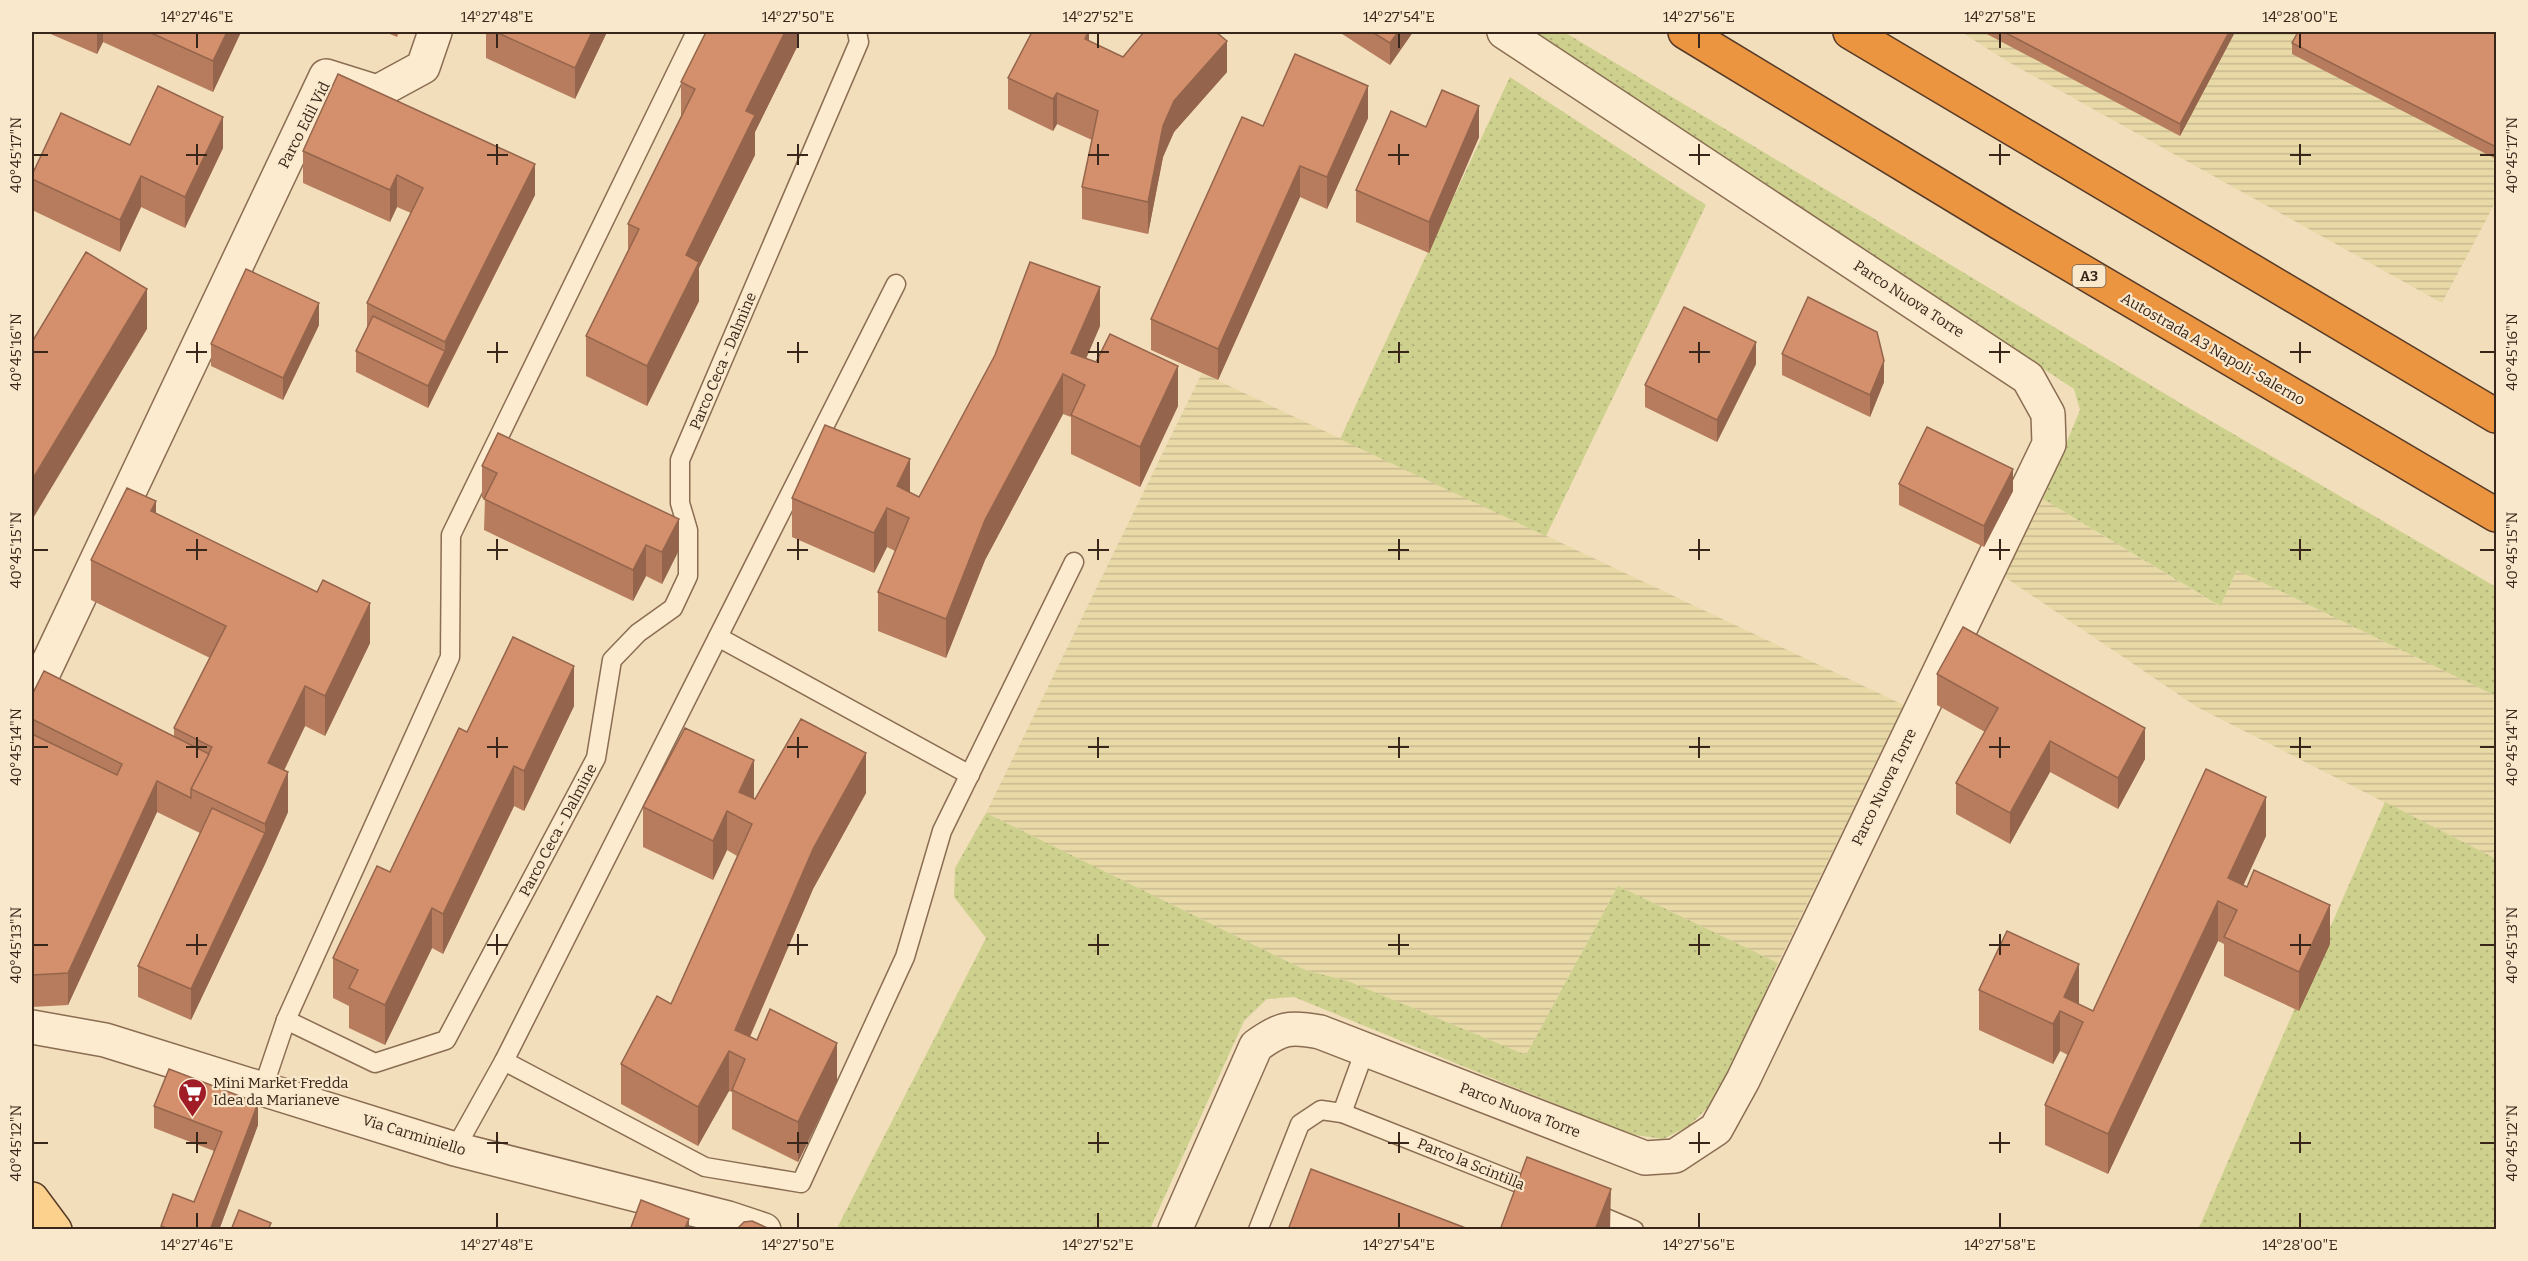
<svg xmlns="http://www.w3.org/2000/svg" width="2528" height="1261" font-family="Bitter,serif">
  <defs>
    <pattern id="farmland-rules" width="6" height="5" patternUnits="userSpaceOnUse" patternTransform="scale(1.5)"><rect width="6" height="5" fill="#e8d9a7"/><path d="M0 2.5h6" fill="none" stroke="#c8ba8f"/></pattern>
    <pattern id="grass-dots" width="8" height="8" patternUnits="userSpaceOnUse" patternTransform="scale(1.5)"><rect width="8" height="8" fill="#ced18e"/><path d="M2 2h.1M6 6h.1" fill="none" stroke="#b2b37a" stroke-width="1.8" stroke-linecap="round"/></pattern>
  </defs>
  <rect width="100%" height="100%" fill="#f2debb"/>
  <!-- farmland -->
  <g fill="url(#farmland-rules)">
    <polygon points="1961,32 2496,32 2496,201 2442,303 2012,64"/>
    <polygon points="1202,373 1904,705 1778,963 1618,886 1526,1055 1348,981 1305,970 986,813"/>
    <polygon points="2043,499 2219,606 2237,570 2496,696 2496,859 2197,707 2003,576"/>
  </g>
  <!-- grass -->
  <g fill="url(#grass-dots)">
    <polygon points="1534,32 1564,32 2182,404 2496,587 2496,696 2237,570 2220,606 2043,499 2080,410 2074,389"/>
    <polygon points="1510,77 1706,205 1546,536 1340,439"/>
    <polygon points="2385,802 2496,859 2496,1229 2198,1230"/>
    <polygon points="986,813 1305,970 1348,981 1526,1055 1618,886 1778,963 1720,1095 1689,1126 1663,1139 1629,1134 1294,997 1267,999 1244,1021 1150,1229 836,1230 986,938 954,897 955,868"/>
  </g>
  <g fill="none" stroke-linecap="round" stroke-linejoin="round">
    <defs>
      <g id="lane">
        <polyline points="718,637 970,775"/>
        <polyline points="286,1020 375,1063 446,1040 596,758 612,660 638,633 673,608 688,576 688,530 680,503 680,460 859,42 857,32"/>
        <polyline points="504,1061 705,1167 801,1183 905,957 942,831 1074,562"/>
        <polyline points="263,1088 286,1020 450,657 451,535 696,32"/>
        <polyline points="1342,1113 1541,1192"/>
        <polyline points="455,1149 504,1061 896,284"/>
        <polyline points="1589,1211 1634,1230"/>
        <polyline points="1258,1230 1300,1124 1321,1110 1342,1113 1365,1050"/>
      </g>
      <g id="street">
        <polyline points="32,697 326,76 377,92 423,67 435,32"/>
        <polyline points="32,1027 105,1040 455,1149 728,1218 764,1230"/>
        <path d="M1175 1230 1256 1046C1281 1028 1289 1026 1320 1032L1645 1158 1675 1156 1716 1129 1743 1080 2049 444 2048 414 2028 378 1504 32"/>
      </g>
      <polyline id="primary" points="32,1199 55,1230"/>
      <g id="highway">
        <polyline points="1685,32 2000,223 2496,515"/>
        <polyline points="1850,32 2496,416"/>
      </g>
    </defs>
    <!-- lane casing -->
    <use href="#lane" stroke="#8b6d53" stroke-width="21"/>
    <!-- street casing -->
    <use href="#street" stroke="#8b6d53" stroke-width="36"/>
    <!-- primary casing -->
    <use href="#primary" stroke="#573b28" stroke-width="36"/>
    <!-- highway casing -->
    <use href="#highway" stroke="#573b28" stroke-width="36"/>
    <!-- lane -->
    <use href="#lane" stroke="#fcebce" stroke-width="18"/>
    <!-- street -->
    <use href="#street" stroke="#fcebce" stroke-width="33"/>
    <!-- primary -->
    <use href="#primary" stroke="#fbd18d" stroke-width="33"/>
    <!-- highway -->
    <use href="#highway" stroke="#ec9541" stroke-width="33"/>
  </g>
  <!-- wall -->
  <g fill="#b67c5d">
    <polygon points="46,32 241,32 213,92 103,42 97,54"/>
    <polygon points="385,32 399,32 397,37"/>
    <polygon points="486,32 607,32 575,99 486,58"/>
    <polygon points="799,32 799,43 755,132 755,155 699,268 699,301 647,406 586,376 586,336 628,251 628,224 681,116 681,82"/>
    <polygon points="1089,32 1089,41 1123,57 1227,72 1174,132 1163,157 1148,234 1082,219 1082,187 1092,140 1057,124 1053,131 1008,109 1008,78"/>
    <polygon points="1339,32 1413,32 1390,65"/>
    <polygon points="1983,32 2235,32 2180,136"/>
    <polygon points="2496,32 2496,159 2292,54 2292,43"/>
    <polygon points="1368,118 1327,209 1300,197 1218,380 1151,350 1151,319 1263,126"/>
    <polygon points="1426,127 1479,137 1429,253 1356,222 1356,190"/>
    <polygon points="130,145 223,148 185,228 141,207 120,252 32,210 32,175"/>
    <polygon points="303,151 535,195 428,408 356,372 356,351 367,329 367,303 411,213 397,207 390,222 303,183"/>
    <polygon points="319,325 283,400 211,366 211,344"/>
    <polygon points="1100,326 1086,358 1178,406 1140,487 1071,454 1071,417 1063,414 985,560 946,658 878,631 878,592 895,551 887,547 874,573 792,537 792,498 910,493 919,497"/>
    <polygon points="1782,354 1884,382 1870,417 1782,375"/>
    <polygon points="1756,364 1717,442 1645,407 1645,385"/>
    <polygon points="482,466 679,550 662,584 646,576 633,601 484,530 485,499 482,498"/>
    <polygon points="1899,484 2013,491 1984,547 1899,505"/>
    <polygon points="156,513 370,643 325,736 305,726 284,771 288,812 265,864 191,1020 138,997 138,966 200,833 157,812 68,1005 32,1007 32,695 174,737 174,728 210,658 91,600 91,560"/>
    <polygon points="1937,674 2145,759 2118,809 2050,772 2010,844 1956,814 1956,783 1985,732 1937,705"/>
    <polygon points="574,706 524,811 514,806 443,954 432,948 385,1045 349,1028 349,1006 333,998 333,958 390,872 467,732"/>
    <polygon points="866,793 813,889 750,1037 837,1082 798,1162 732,1129 732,1092 729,1091 698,1146 621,1104 621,1064 671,1004 737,856 727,850 713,880 643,847 643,807 754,799"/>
    <polygon points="2266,836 2243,885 2330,944 2299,1011 2224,976 2224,944 2218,941 2108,1174 2045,1145 2045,1105 2068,1055 2060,1051 2053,1064 1979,1030 1979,990 2079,1004 2093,1011"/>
    <polygon points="154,1106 258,1125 219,1230 161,1230 161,1226 194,1202 214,1151 154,1128"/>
  </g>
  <!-- shaded-wall -->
  <g fill="#94654c">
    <polygon points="97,32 103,32 103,42 97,54"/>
    <polygon points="227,32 241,32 213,92 213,61"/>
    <polygon points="592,32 607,32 575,99 575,68"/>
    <polygon points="785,32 799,32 799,43 755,132 755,155 699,268 699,301 647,406 647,366 686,255 746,111"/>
    <polygon points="1088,32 1089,32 1089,60 1085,39"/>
    <polygon points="1398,32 1413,32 1390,65 1390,43"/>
    <polygon points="2229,32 2235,32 2180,136 2180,124"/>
    <polygon points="1227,41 1227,72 1174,132 1163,157 1148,234 1148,202 1163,126 1174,101"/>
    <polygon points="1368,86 1368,118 1327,209 1327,177"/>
    <polygon points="1057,93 1057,124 1053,131 1053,99"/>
    <polygon points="1479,106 1479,137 1429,253 1429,222"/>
    <polygon points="223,117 223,148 185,228 185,197"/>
    <polygon points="535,164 535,195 445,373 445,342"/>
    <polygon points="1300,166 1300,197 1218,380 1218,349"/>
    <polygon points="397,175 397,207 390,222 390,190"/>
    <polygon points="141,176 141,207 120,252 120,220"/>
    <polygon points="1100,287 1100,326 1077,380 1071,353"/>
    <polygon points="147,289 147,329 32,520 32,480"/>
    <polygon points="319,303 319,325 283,400 283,378"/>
    <polygon points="1756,342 1756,364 1717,442 1717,420"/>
    <polygon points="445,351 445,373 428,408 428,386"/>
    <polygon points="1884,361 1884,382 1870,417 1870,395"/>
    <polygon points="1178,366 1178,406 1140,487 1140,447"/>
    <polygon points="1063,374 1063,414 985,560 946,658 946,619 985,520"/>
    <polygon points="910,459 910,499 897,486"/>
    <polygon points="2013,469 2013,491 1984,547 1984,526"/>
    <polygon points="156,501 156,541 151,511"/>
    <polygon points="887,508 887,547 874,573 874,533"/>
    <polygon points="679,519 679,550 662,584 662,552"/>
    <polygon points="646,545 646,576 633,601 633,570"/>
    <polygon points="370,603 370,643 325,736 325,696"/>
    <polygon points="574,666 574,706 524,811 524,771"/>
    <polygon points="305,686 305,726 268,803 268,763"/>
    <polygon points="2145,728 2145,759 2118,809 2118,778"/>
    <polygon points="2050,741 2050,772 2010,844 2010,813"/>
    <polygon points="866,753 866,793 813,889 741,1057 735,1030 813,849"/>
    <polygon points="754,760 754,800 739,792"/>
    <polygon points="514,766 514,806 443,954 443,914"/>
    <polygon points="288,772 288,812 265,864 191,1020 191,989 265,833 265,824"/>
    <polygon points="157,781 157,812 68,1005 68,973"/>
    <polygon points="2266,797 2266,836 2233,908 2228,878"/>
    <polygon points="727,811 727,850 713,880 713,841"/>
    <polygon points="2218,901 2218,941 2108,1174 2108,1134"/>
    <polygon points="2330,905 2330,944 2299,1011 2299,972"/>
    <polygon points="432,908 432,948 385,1045 385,1005"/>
    <polygon points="2079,964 2079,1004 2064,997"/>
    <polygon points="2060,1011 2060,1051 2053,1064 2053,1024"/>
    <polygon points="837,1043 837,1082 798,1162 798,1122"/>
    <polygon points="729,1051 729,1091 698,1146 698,1107"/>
    <polygon points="258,1103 258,1125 219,1230 210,1230"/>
    <polygon points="1611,1189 1610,1230 1595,1230"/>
    <polygon points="689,1219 689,1230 684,1230"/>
  </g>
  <!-- building -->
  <g fill="#d4906c" stroke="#94654c" stroke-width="1.5">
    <polygon points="149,32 227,32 213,61"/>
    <polygon points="496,32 592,32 575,68"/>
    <polygon points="706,32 785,32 746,111 755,115 686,255 699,262 647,366 586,336 639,229 628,224 695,89 681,82"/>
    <polygon points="1032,32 1088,32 1085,39 1123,57 1144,32 1216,32 1227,41 1174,101 1163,126 1148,202 1082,187 1098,111 1057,93 1053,99 1008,78"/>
    <polygon points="1372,32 1398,32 1390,43"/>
    <polygon points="2004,32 2229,32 2180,124"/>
    <polygon points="2298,32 2496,32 2496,147 2292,43"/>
    <polygon points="1295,54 1368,86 1327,177 1300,166 1218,349 1151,319 1242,117 1263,126"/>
    <polygon points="338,74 535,164 445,342 367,303 423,188 397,175 390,190 303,151"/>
    <polygon points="158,86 223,117 185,197 141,176 120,220 32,179 32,175 61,113 130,145"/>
    <polygon points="1442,90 1479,106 1429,222 1356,190 1391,111 1426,127"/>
    <polygon points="86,252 147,289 32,480 32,342"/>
    <polygon points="1030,262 1100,287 1071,353 1096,362 1110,334 1178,366 1140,447 1071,415 1085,385 1063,374 985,520 946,619 878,592 909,518 887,508 874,533 792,498 825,425 910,459 897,486 919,497 995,355"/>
    <polygon points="246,269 319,303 283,378 211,344"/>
    <polygon points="1808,297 1877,332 1884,361 1870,395 1782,354"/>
    <polygon points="1684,307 1756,342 1717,420 1645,385"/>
    <polygon points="373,316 445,351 428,386 356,351"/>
    <polygon points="1927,427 2013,469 1984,526 1899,484"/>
    <polygon points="498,433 679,519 662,552 646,545 633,570 484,499 497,473 482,466"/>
    <polygon points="127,488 156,501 151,511 317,592 323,580 370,603 325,696 305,686 268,763 288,772 265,824 191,789 212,747 174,728 226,626 91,560"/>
    <polygon points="1963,627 2145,728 2118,778 2050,741 2010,813 1956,783 1998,708 1937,674"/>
    <polygon points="513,637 574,666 524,771 514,766 443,914 432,908 385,1005 349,988 358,970 333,958 377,866 390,872 459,728 467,732"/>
    <polygon points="44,671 209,754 191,789 191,798 157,781 68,973 32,975 32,734 117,775 122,764 32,719 32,695"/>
    <polygon points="801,719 866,753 813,849 735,1030 757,1040 770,1009 837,1043 798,1122 732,1090 745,1059 729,1051 698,1107 621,1064 657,996 671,1004 752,824 727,811 713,841 643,807 685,728 754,760 739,792 755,799"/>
    <polygon points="2206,769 2266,797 2228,878 2247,887 2254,870 2330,905 2299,972 2224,937 2237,910 2218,901 2108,1134 2045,1105 2083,1022 2060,1011 2053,1024 1979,990 2007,931 2079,964 2064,997 2093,1011"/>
    <polygon points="212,808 265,833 191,989 138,966"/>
    <polygon points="169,1069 258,1103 210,1230 171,1230 161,1226 173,1194 194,1202 222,1132 154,1106"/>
    <polygon points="1527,1157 1611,1189 1595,1230 1500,1230"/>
    <polygon points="1311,1169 1471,1230 1288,1230"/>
    <polygon points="641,1200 689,1219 684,1230 630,1230"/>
    <polygon points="239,1210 271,1223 268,1230 231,1230"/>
    <polygon points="752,1221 772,1230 736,1230 744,1222"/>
  </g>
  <!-- ticks -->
  <path fill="none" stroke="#38261a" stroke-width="2" d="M197 33V48M497 33V48M798 33V48M1098 33V48M1399 33V48M1699 33V48M2000 33V48M2300 33V48M197 144V165M497 144V165M798 144V165M1098 144V165M1399 144V165M1699 144V165M2000 144V165M2300 144V165M33 155H48M186 155H207M487 155H508M787 155H808M1088 155H1109M1388 155H1409M1689 155H1710M1989 155H2010M2290 155H2311M2480 155H2495M197 342V363M497 342V363M798 342V363M1098 342V363M1399 342V363M1699 342V363M2000 342V363M2300 342V363M33 352H48M186 352H207M487 352H508M787 352H808M1088 352H1109M1388 352H1409M1689 352H1710M1989 352H2010M2290 352H2311M2480 352H2495M197 539V560M497 539V560M798 539V560M1098 539V560M1399 539V560M1699 539V560M2000 539V560M2300 539V560M33 550H48M186 550H207M487 550H508M787 550H808M1088 550H1109M1388 550H1409M1689 550H1710M1989 550H2010M2290 550H2311M2480 550H2495M197 737V758M497 737V758M798 737V758M1098 737V758M1399 737V758M1699 737V758M2000 737V758M2300 737V758M33 747H48M186 747H207M487 747H508M787 747H808M1088 747H1109M1388 747H1409M1689 747H1710M1989 747H2010M2290 747H2311M2480 747H2495M197 934V955M497 934V955M798 934V955M1098 934V955M1399 934V955M1699 934V955M2000 934V955M2300 934V955M33 945H48M186 945H207M487 945H508M787 945H808M1088 945H1109M1388 945H1409M1689 945H1710M1989 945H2010M2290 945H2311M2480 945H2495M197 1132V1153M497 1132V1153M798 1132V1153M1098 1132V1153M1399 1132V1153M1699 1132V1153M2000 1132V1153M2300 1132V1153M33 1143H48M186 1143H207M487 1143H508M787 1143H808M1088 1143H1109M1388 1143H1409M1689 1143H1710M1989 1143H2010M2290 1143H2311M2480 1143H2495M197 1213V1228M497 1213V1228M798 1213V1228M1098 1213V1228M1399 1213V1228M1699 1213V1228M2000 1213V1228M2300 1213V1228"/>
  <!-- icons -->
  <defs>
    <symbol id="supermarket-pin" viewBox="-11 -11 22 30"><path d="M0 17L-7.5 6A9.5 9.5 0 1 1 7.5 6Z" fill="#a01d27" stroke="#f9e8cb"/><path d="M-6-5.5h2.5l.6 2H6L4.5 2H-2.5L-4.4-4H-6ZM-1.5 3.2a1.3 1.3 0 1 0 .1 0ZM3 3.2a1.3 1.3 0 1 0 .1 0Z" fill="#fff"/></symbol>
  </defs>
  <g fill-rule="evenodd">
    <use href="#supermarket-pin" x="176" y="1076" width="33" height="45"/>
  </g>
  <g text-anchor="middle" stroke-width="4.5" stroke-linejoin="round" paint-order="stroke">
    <!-- shield labels -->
    <rect fill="#f9e8cb" stroke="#72604f" stroke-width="1.5" x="2072.5" y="265" width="33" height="22" rx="4.5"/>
    <g font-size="14" font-weight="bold" fill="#38261a">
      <text x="2089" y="281">A3</text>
    </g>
    <!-- street labels -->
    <g font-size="15" fill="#38261a" stroke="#f9e8cb">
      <text transform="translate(304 125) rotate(-63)" y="5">Parco Edil Vid</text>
      <text transform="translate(1909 299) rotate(33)" y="5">Parco Nuova Torre</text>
      <text transform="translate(2213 349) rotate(30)" y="5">Autostrada A3 Napoli-Salerno</text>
      <text transform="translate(723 361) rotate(-67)" y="5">Parco Ceca - Dalmine</text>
      <text transform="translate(1884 787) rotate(-64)" y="5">Parco Nuova Torre</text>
      <text transform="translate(558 830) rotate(-62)" y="5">Parco Ceca - Dalmine</text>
      <text transform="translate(1520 1110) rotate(21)" y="5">Parco Nuova Torre</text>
      <text transform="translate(414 1135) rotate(17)" y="5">Via Carminiello</text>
      <text transform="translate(1471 1164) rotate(22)" y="5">Parco la Scintilla</text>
    </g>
    <!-- poi labels -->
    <g font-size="15" fill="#38261a" stroke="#f9e8cb" text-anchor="start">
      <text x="213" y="1088">Mini Market Fredda<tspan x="213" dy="17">Idea da Marianeve</tspan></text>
    </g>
  </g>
  <!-- border -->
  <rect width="2528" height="1261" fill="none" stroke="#f9e8cb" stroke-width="66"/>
  <rect x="33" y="33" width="2462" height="1195" fill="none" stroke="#38261a" stroke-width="2"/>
  <g font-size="15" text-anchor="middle" fill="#38261a">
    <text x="197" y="22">14°27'46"E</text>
    <text x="497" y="22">14°27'48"E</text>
    <text x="798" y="22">14°27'50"E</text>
    <text x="1098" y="22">14°27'52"E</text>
    <text x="1399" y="22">14°27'54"E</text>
    <text x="1699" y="22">14°27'56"E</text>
    <text x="2000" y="22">14°27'58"E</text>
    <text x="2300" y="22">14°28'00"E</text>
    <text transform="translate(16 155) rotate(-90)" y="5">40°45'17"N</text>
    <text transform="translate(2512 155) rotate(-90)" y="5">40°45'17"N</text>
    <text transform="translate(16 352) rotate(-90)" y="5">40°45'16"N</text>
    <text transform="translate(2512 352) rotate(-90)" y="5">40°45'16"N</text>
    <text transform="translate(16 550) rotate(-90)" y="5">40°45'15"N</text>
    <text transform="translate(2512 550) rotate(-90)" y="5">40°45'15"N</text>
    <text transform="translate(16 747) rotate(-90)" y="5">40°45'14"N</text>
    <text transform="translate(2512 747) rotate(-90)" y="5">40°45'14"N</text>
    <text transform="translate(16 945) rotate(-90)" y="5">40°45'13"N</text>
    <text transform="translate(2512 945) rotate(-90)" y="5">40°45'13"N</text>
    <text transform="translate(16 1143) rotate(-90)" y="5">40°45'12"N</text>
    <text transform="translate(2512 1143) rotate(-90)" y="5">40°45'12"N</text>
    <text x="197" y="1250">14°27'46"E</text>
    <text x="497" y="1250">14°27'48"E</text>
    <text x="798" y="1250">14°27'50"E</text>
    <text x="1098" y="1250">14°27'52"E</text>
    <text x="1399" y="1250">14°27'54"E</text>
    <text x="1699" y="1250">14°27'56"E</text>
    <text x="2000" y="1250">14°27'58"E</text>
    <text x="2300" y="1250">14°28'00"E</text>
  </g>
</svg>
